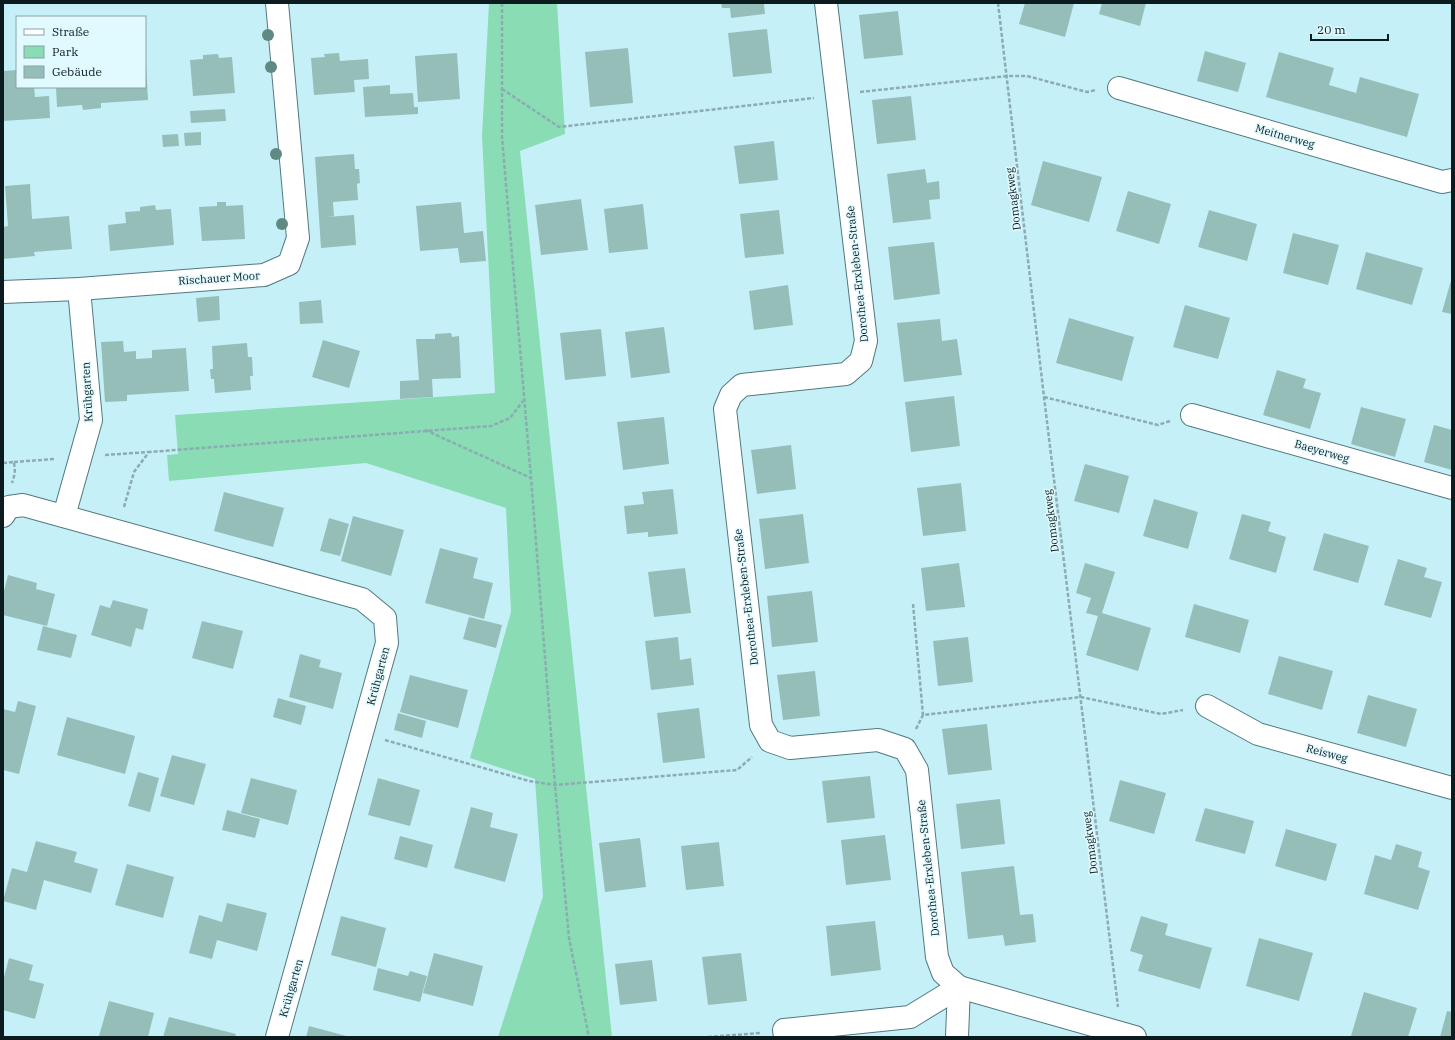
<svg xmlns="http://www.w3.org/2000/svg" width="1455" height="1040" font-family="'IBM Plex Serif',serif">
  <rect width="100%" height="100%" fill="#c6f0f8"/>
  <!-- green -->
  <polygon fill="#8adcb5" points="489,3 557,3 565,134 520,151 612,1037 498,1037 543,896 535,779 470,758 511,612 506,508 366,463 169,481 167,455 178,454 175,415 495,393 482,136"/>
  <!-- building -->
  <g fill="#95beb9">
    <polygon points="721,3 768,3 768,4 764,4 765,14 731,18 730,8 722,8"/>
    <polygon points="1025,3 1074,3 1065,37 1019,24"/>
    <polygon points="1102,3 1146,3 1140,26 1099,14"/>
    <polygon points="898,11 903,55 864,59 859,15"/>
    <polygon points="767,29 772,73 733,77 728,33"/>
    <polygon points="628,48 633,103 590,107 585,52"/>
    <polygon points="1205,51 1246,63 1238,92 1197,81"/>
    <polygon points="1279,52 1334,68 1329,85 1356,93 1360,77 1419,94 1407,137 1266,97"/>
    <polygon points="339,53 340,61 368,59 369,79 354,80 355,92 314,95 311,58 325,57 324,54"/>
    <polygon points="457,53 460,99 418,102 415,56"/>
    <polygon points="218,54 219,58 232,57 235,93 193,96 190,60 203,59 203,55"/>
    <polygon points="145,65 146,65 148,100 101,103 101,108 83,110 82,105 57,107 56,87 145,87"/>
    <polygon points="17,70 17,87 34,87 35,97 49,96 50,118 3,121 3,71"/>
    <polygon points="390,85 390,94 413,93 414,107 418,107 418,114 365,117 363,87"/>
    <polygon points="911,96 916,140 877,144 872,100"/>
    <polygon points="225,109 226,121 191,123 190,111"/>
    <polygon points="201,132 201,145 185,146 184,133"/>
    <polygon points="178,134 179,146 163,147 162,135"/>
    <polygon points="774,141 778,180 739,184 734,146"/>
    <polygon points="354,154 355,169 359,169 360,183 357,184 358,200 333,202 334,216 326,217 354,215 356,245 321,248 315,157"/>
    <polygon points="1043,161 1102,177 1089,222 1031,205"/>
    <polygon points="925,169 927,183 939,181 940,199 929,200 931,219 893,223 887,174"/>
    <polygon points="30,184 32,219 69,216 72,249 34,252 35,256 3,259 3,227 8,226 5,186"/>
    <polygon points="1128,191 1171,204 1159,244 1116,231"/>
    <polygon points="581,199 588,250 541,255 535,205"/>
    <polygon points="217,202 226,202 226,206 243,205 245,239 202,241 199,207 217,206"/>
    <polygon points="461,202 464,233 483,231 486,261 460,263 458,248 420,251 416,206"/>
    <polygon points="643,204 648,249 609,253 604,209"/>
    <polygon points="155,205 156,210 171,209 174,245 110,251 108,225 126,223 125,212 140,211 140,207"/>
    <polygon points="779,210 784,254 745,258 740,214"/>
    <polygon points="1209,210 1257,224 1247,261 1198,247"/>
    <polygon points="1293,233 1339,245 1328,285 1283,273"/>
    <polygon points="934,242 940,294 894,300 888,247"/>
    <polygon points="1366,252 1423,268 1412,305 1356,289"/>
    <polygon points="1452,277 1452,314 1442,312"/>
    <polygon points="788,285 793,325 754,330 749,291"/>
    <polygon points="219,296 220,320 198,322 196,298"/>
    <polygon points="321,300 323,323 300,324 299,302"/>
    <polygon points="1185,305 1230,318 1218,359 1173,347"/>
    <polygon points="1069,318 1134,337 1122,381 1056,363"/>
    <polygon points="940,319 942,341 957,339 962,375 904,382 897,323"/>
    <polygon points="664,327 670,373 631,378 625,332"/>
    <polygon points="601,329 606,376 565,380 560,333"/>
    <polygon points="451,333 452,337 459,336 461,378 432,379 433,397 400,399 400,381 419,380 416,339 435,339 435,334"/>
    <polygon points="323,340 360,351 349,388 312,377"/>
    <polygon points="123,341 124,352 136,351 136,359 152,358 152,350 186,348 189,391 127,395 127,401 105,402 101,342"/>
    <polygon points="247,343 248,357 252,357 253,376 250,376 251,390 215,393 214,379 211,379 210,369 213,369 212,346"/>
    <polygon points="1277,370 1306,379 1303,388 1321,393 1310,429 1263,415"/>
    <polygon points="954,396 960,446 911,452 905,402"/>
    <polygon points="1361,407 1406,419 1395,457 1351,444"/>
    <polygon points="664,417 669,464 623,470 617,422"/>
    <polygon points="1434,425 1452,430 1452,470 1424,462"/>
    <polygon points="791,445 796,489 757,494 751,450"/>
    <polygon points="1085,464 1129,476 1119,513 1074,501"/>
    <polygon points="961,483 966,531 923,536 917,488"/>
    <polygon points="673,489 678,534 648,537 648,532 627,534 624,506 644,504 642,492"/>
    <polygon points="224,492 284,508 273,547 214,531"/>
    <polygon points="1154,499 1198,512 1188,549 1143,536"/>
    <polygon points="803,514 809,563 765,569 759,519"/>
    <polygon points="1242,514 1271,522 1268,531 1286,537 1276,573 1229,559"/>
    <polygon points="353,516 404,530 391,576 341,561"/>
    <polygon points="329,518 349,524 340,556 320,551"/>
    <polygon points="1324,533 1369,546 1358,583 1313,570"/>
    <polygon points="440,548 478,558 473,578 493,583 484,619 425,603"/>
    <polygon points="1398,559 1427,568 1424,577 1442,582 1431,618 1384,605"/>
    <polygon points="959,563 965,607 926,611 921,568"/>
    <polygon points="1085,563 1115,572 1102,613 1151,628 1138,671 1086,655 1098,616 1086,613 1091,598 1076,593"/>
    <polygon points="685,568 691,613 654,617 648,572"/>
    <polygon points="8,575 37,583 36,589 55,594 47,626 3,615 3,595"/>
    <polygon points="812,591 818,642 772,647 767,596"/>
    <polygon points="113,600 148,609 143,630 136,628 131,647 91,635 100,605 110,608"/>
    <polygon points="1194,604 1249,620 1240,653 1185,637"/>
    <polygon points="469,617 502,625 496,648 463,639"/>
    <polygon points="202,621 243,631 233,669 192,658"/>
    <polygon points="43,626 77,635 71,658 37,650"/>
    <polygon points="678,637 680,660 691,658 694,685 651,690 645,641"/>
    <polygon points="968,637 973,682 938,686 933,641"/>
    <polygon points="300,654 321,660 319,667 342,673 333,709 289,697"/>
    <polygon points="1279,656 1333,671 1322,710 1268,694"/>
    <polygon points="815,671 820,716 783,720 777,675"/>
    <polygon points="410,675 468,690 458,728 400,712"/>
    <polygon points="1368,695 1417,709 1406,747 1357,733"/>
    <polygon points="278,698 306,706 301,725 273,717"/>
    <polygon points="18,701 36,706 19,774 3,770 3,709 15,712"/>
    <polygon points="699,708 705,758 663,763 657,713"/>
    <polygon points="398,713 426,721 422,738 394,730"/>
    <polygon points="67,717 135,736 125,774 57,755"/>
    <polygon points="987,724 992,770 948,775 942,729"/>
    <polygon points="172,755 206,764 194,805 160,796"/>
    <polygon points="138,772 159,778 150,812 128,806"/>
    <polygon points="870,776 875,818 827,823 822,781"/>
    <polygon points="251,778 297,790 288,825 241,813"/>
    <polygon points="378,778 420,790 410,826 368,815"/>
    <polygon points="1120,780 1166,793 1154,834 1109,821"/>
    <polygon points="1000,799 1005,844 961,849 956,804"/>
    <polygon points="471,807 493,813 490,827 518,834 505,882 454,868"/>
    <polygon points="1205,808 1254,821 1245,854 1195,841"/>
    <polygon points="227,810 260,819 255,838 222,830"/>
    <polygon points="1286,829 1337,844 1326,881 1275,866"/>
    <polygon points="885,835 891,880 846,885 841,840"/>
    <polygon points="400,836 433,845 427,868 394,859"/>
    <polygon points="640,838 646,887 605,892 599,843"/>
    <polygon points="36,841 77,852 74,862 98,869 91,893 44,880 36,910 3,901 12,868 27,872"/>
    <polygon points="719,842 724,886 686,890 681,846"/>
    <polygon points="1396,844 1422,852 1418,867 1430,871 1418,910 1364,894 1375,855 1391,860"/>
    <polygon points="127,864 174,877 163,918 115,905"/>
    <polygon points="1014,866 1020,915 1033,914 1036,942 1005,946 1003,935 968,939 961,872"/>
    <polygon points="227,903 267,913 257,951 217,940 212,959 189,953 199,915 222,922"/>
    <polygon points="341,916 386,928 376,967 331,955"/>
    <polygon points="1141,916 1168,924 1165,935 1212,948 1200,989 1138,971 1143,955 1130,951"/>
    <polygon points="875,921 881,970 831,976 826,926"/>
    <polygon points="1259,938 1313,953 1299,1001 1246,986"/>
    <polygon points="434,953 483,966 473,1006 423,993"/>
    <polygon points="741,953 747,1001 708,1005 702,957"/>
    <polygon points="9,958 33,965 29,980 44,984 35,1019 3,1010 3,981"/>
    <polygon points="652,960 657,1001 620,1005 615,964"/>
    <polygon points="378,968 408,976 410,971 427,976 420,1002 373,990"/>
    <polygon points="1364,992 1417,1008 1408,1037 1355,1037 1351,1036"/>
    <polygon points="109,1001 154,1013 148,1037 99,1036"/>
    <polygon points="1447,1011 1452,1012 1452,1037 1440,1037"/>
    <polygon points="169,1017 236,1034 235,1037 163,1037"/>
    <polygon points="309,1026 350,1037 306,1037"/>
  </g>
  <g fill="none" stroke-linecap="round" stroke-linejoin="round">
    <defs>
      <g id="minor">
        <polyline points="826,3 866,341 861,361 846,374 742,385 731,395 725,409 761,725 770,741 790,748 878,740 905,749 917,770 937,957 943,973 959,987 1135,1037"/>
        <polyline points="1119,88 1442,182 1452,180"/>
        <polyline points="3,292 79,289 264,275 289,264 298,238 277,3"/>
        <polyline points="1192,415 1452,488"/>
        <polyline points="3,516 9,507 23,505 362,599 385,618 387,643 277,1037"/>
        <polyline points="64,516 91,420 79,289"/>
        <polyline points="1207,706 1258,734 1452,788"/>
        <polyline points="785,1037 784,1030 910,1017 959,987"/>
        <polyline points="957,1037 959,987"/>
      </g>
    </defs>
    <!-- minor casing -->
    <use href="#minor" stroke="#51787f" stroke-width="24"/>
    <!-- path -->
    <g stroke="#8aacb2" stroke-width="2.5" stroke-dasharray="4 2" stroke-linecap="butt">
      <polyline points="502,3 502,137 531,478 555,785 569,938 589,1037"/>
      <polyline points="998,3 1044,397 1118,1007"/>
      <polyline points="502,89 559,127 814,98"/>
      <polyline points="860,92 1007,76 1027,76 1087,92 1096,90"/>
      <polyline points="1044,397 1158,425 1170,421"/>
      <polyline points="425,430 531,478"/>
      <polyline points="105,455 148,452"/>
      <polyline points="14,462 54,459"/>
      <polyline points="3,463 14,462 15,473 12,483"/>
      <polyline points="124,507 134,472 149,452 491,426 510,418 523,401"/>
      <polyline points="913,604 923,715"/>
      <polyline points="916,729 923,715 1081,697 1161,714 1183,710"/>
      <polyline points="385,740 529,781 555,785 737,770 752,757"/>
      <polyline points="708,1037 760,1033"/>
    </g>
    <!-- minor -->
    <use href="#minor" stroke="#fff" stroke-width="22"/>
  </g>
  <!-- trees -->
  <g fill="#618983">
    <circle cx="268" cy="35" r="6"/>
    <circle cx="271" cy="67" r="6"/>
    <circle cx="276" cy="154" r="6"/>
    <circle cx="282" cy="224" r="6"/>
  </g>
  <g text-anchor="middle" stroke-width="3" stroke-linejoin="round" paint-order="stroke">
    <!-- street labels -->
    <g font-size="11" fill="#0b1b1e" stroke="#e1faff">
      <text transform="translate(1285 136) rotate(16)" y="4">Meitnerweg</text>
      <text transform="translate(1013 199) rotate(-97)" y="4">Domagkweg</text>
      <text transform="translate(857 274) rotate(-96)" y="4">Dorothea-Erxleben-Straße</text>
      <text transform="translate(219 278) rotate(-4)" y="4">Rischauer Moor</text>
      <text transform="translate(87 392) rotate(-93)" y="4">Krühgarten</text>
      <text transform="translate(1322 451) rotate(16)" y="4">Baeyerweg</text>
      <text transform="translate(1051 521) rotate(-97)" y="4">Domagkweg</text>
      <text transform="translate(746 597) rotate(-97)" y="4">Dorothea-Erxleben-Straße</text>
      <text transform="translate(378 676) rotate(-75)" y="4">Krühgarten</text>
      <text transform="translate(1327 753) rotate(15)" y="4">Reisweg</text>
      <text transform="translate(1090 843) rotate(-97)" y="4">Domagkweg</text>
      <text transform="translate(928 868) rotate(-96)" y="4">Dorothea-Erxleben-Straße</text>
      <text transform="translate(291 988) rotate(-74)" y="4">Krühgarten</text>
    </g>
  </g>
  <!-- border -->
  <rect width="1455" height="1040" fill="none" stroke="#0b1b1e" stroke-width="8"/>
  <!-- legend -->
  <rect x="16" y="16" width="130" height="72" fill="#e1faff" stroke="#8ba1a5"/>
  <rect x="24" y="29" width="20" height="6" fill="#ffffff" stroke="#8ba1a5"/>
  <text x="52" y="36" font-size="12" fill="#0b1b1e">Straße</text>
  <rect x="24" y="46" width="20" height="12" fill="#8adcb5" stroke="#8ba1a5"/>
  <text x="52" y="56" font-size="12" fill="#0b1b1e">Park</text>
  <rect x="24" y="66" width="20" height="12" fill="#95beb9" stroke="#8ba1a5"/>
  <text x="52" y="76" font-size="12" fill="#0b1b1e">Gebäude</text>
  <!-- scale -->
  <path d="M1311 34v6h77v-6" fill="none" stroke="#0b1b1e" stroke-width="2"/>
  <text x="1317" y="34" font-size="12" fill="#0b1b1e" stroke="#e1faff" stroke-width="3" paint-order="stroke">20 m</text>
</svg>
